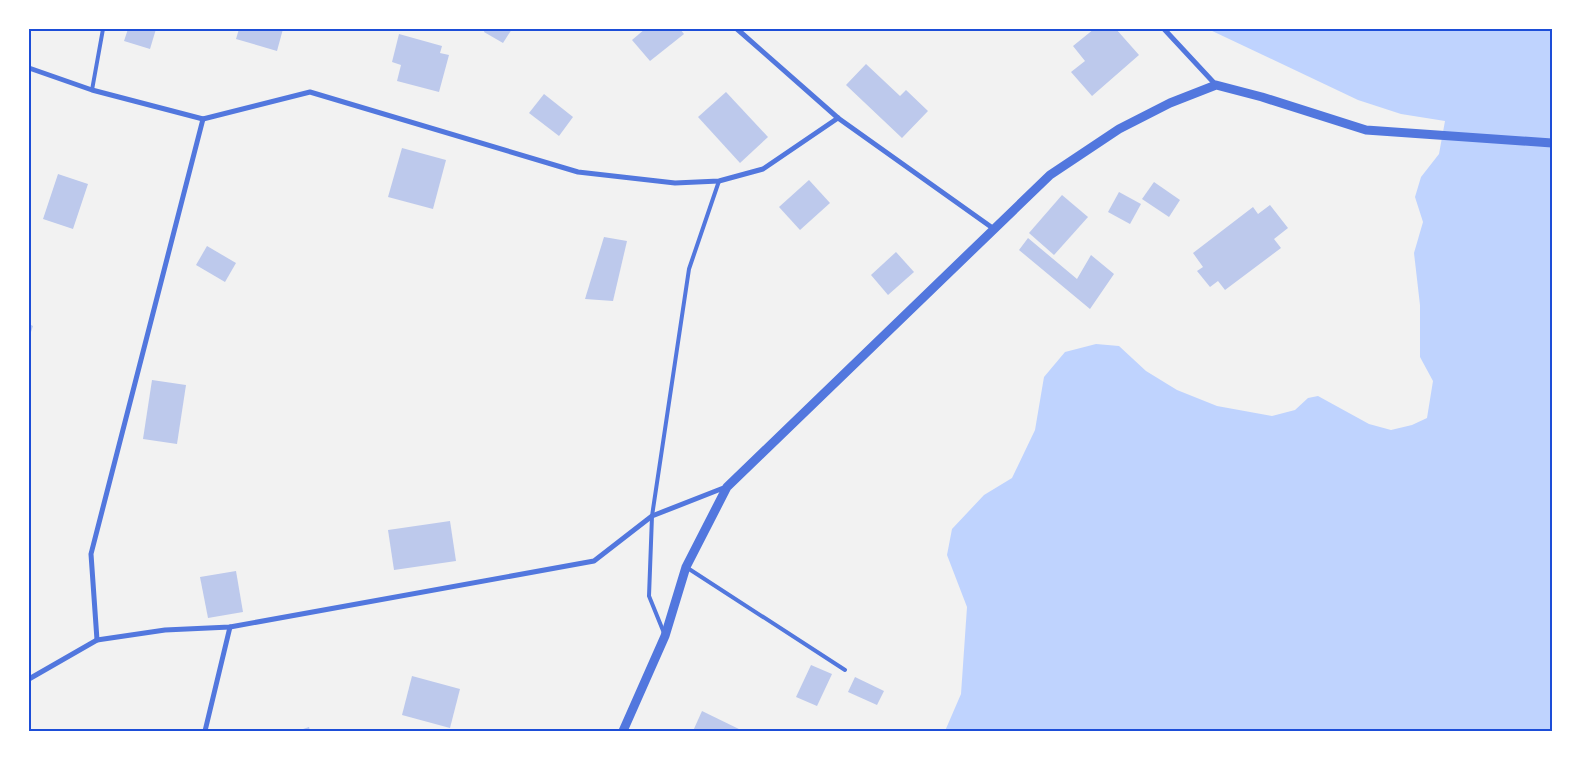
<svg xmlns="http://www.w3.org/2000/svg" width="1581" height="760" font-family="'Golos Text',sans-serif">
  <rect width="100%" height="100%" fill="#f2f2f2"/>
  <!-- water -->
  <polygon fill="#bfd3fe" points="1208,29 1552,29 1552,731 945,731 961,694 967,607 947,555 952,529 984,495 1012,478 1035,430 1044,377 1065,352 1096,344 1119,346 1146,371 1177,390 1217,406 1272,416 1295,410 1308,398 1318,396 1369,424 1391,430 1412,425 1427,418 1433,381 1420,357 1420,305 1414,253 1423,222 1415,197 1421,177 1439,154 1445,121 1401,114 1358,100"/>
  <!-- building -->
  <g fill="#bdc9ec">
    <polygon points="128,29 156,29 150,49 124,41"/>
    <polygon points="239,29 283,29 277,51 236,39"/>
    <polygon points="485,29 512,29 503,43 484,32"/>
    <polygon points="645,29 680,29 684,34 650,61 632,40"/>
    <polygon points="1094,29 1116,29 1139,55 1092,96 1071,72 1085,61 1073,46"/>
    <polygon points="399,34 442,46 440,53 449,55 439,92 397,81 401,65 392,62"/>
    <polygon points="866,64 900,96 906,90 928,111 902,138 846,85"/>
    <polygon points="726,92 768,137 740,163 698,117"/>
    <polygon points="544,94 573,117 559,136 529,113"/>
    <polygon points="402,148 446,160 433,209 388,197"/>
    <polygon points="58,174 88,184 73,229 43,219"/>
    <polygon points="809,180 830,203 800,230 779,207"/>
    <polygon points="1154,182 1180,200 1169,217 1142,199"/>
    <polygon points="1119,192 1141,204 1130,224 1108,212"/>
    <polygon points="1062,195 1088,217 1054,255 1029,233"/>
    <polygon points="1270,205 1288,228 1274,239 1281,248 1225,290 1218,281 1210,287 1197,271 1203,267 1193,253 1253,207 1258,214"/>
    <polygon points="604,237 627,241 613,301 585,299"/>
    <polygon points="1028,238 1077,279 1091,255 1114,274 1090,309 1019,250"/>
    <polygon points="207,246 236,263 225,282 196,265"/>
    <polygon points="896,252 914,272 888,295 871,275"/>
    <polygon points="29,324 33,326 29,338"/>
    <polygon points="152,380 186,385 177,444 143,439"/>
    <polygon points="450,521 456,561 394,570 388,530"/>
    <polygon points="236,571 243,612 208,618 200,577"/>
    <polygon points="811,665 832,674 817,706 796,697"/>
    <polygon points="412,676 460,689 450,728 402,715"/>
    <polygon points="855,677 884,691 877,705 848,692"/>
    <polygon points="702,711 743,731 693,731"/>
    <polygon points="309,727 310,731 297,731"/>
  </g>
  <g fill="none" stroke-linecap="round" stroke-linejoin="round">
    <!-- service -->
    <g stroke="#5277de" stroke-width="4">
      <polyline points="92,90 103,29"/>
      <polyline points="686,567 845,670"/>
      <polyline points="664,633 649,596 652,516 689,269 719,181"/>
    </g>
    <!-- minor -->
    <g stroke="#5277de" stroke-width="5">
      <polyline points="737,29 838,118 994,229"/>
      <polyline points="1164,29 1216,85"/>
      <polyline points="29,68 92,90 203,119 310,92 578,172 675,183 719,181 763,169 838,118"/>
      <polyline points="97,640 91,554 203,119"/>
      <polyline points="29,679 97,640 165,630 230,627 594,561 652,516 726,487"/>
      <polyline points="205,731 230,627"/>
    </g>
    <!-- tertiary -->
    <polyline stroke="#5277de" stroke-width="9" points="623,731 665,636 686,567 727,487 1050,175 1119,129 1170,103 1216,85 1262,97 1366,130 1552,143"/>
  </g>
  <!-- border -->
  <rect width="1581" height="760" fill="none" stroke="#ffffff" stroke-width="60"/>
  <rect x="30" y="30" width="1521" height="700" fill="none" stroke="#1d4ed8" stroke-width="2"/>
</svg>
